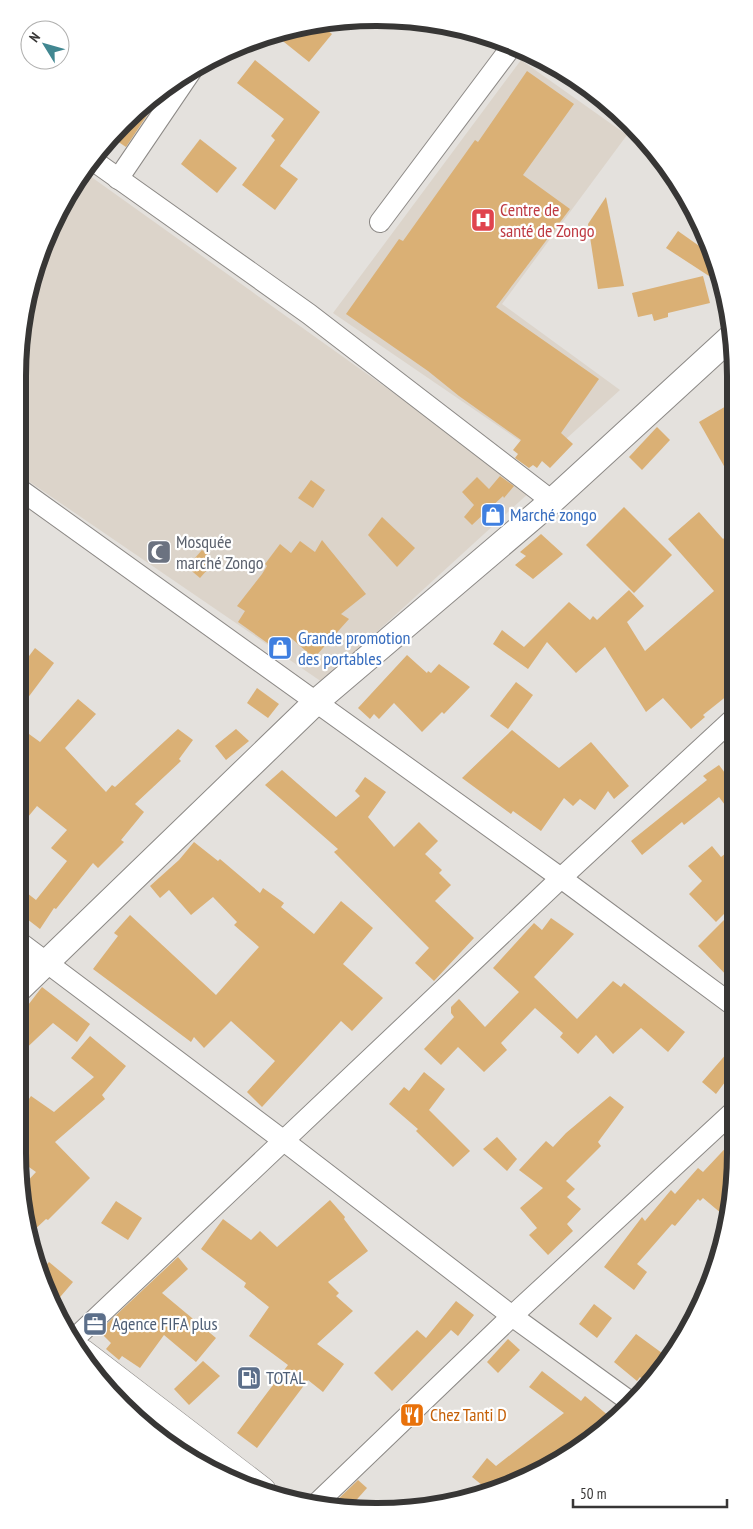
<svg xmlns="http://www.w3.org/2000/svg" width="753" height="1529" font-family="'PT Sans Narrow',sans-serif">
  <rect width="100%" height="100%" fill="#e4e1dd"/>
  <!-- built -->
  <g fill="#dcd4ca">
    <polygon points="521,60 627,135 502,304 620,390 545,458 333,313"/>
    <polygon points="83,171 531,491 322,682 18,474 18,353 30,284 54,218"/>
  </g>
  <!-- building -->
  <g fill="#dab075">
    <polygon points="318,23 332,34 309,62 274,34"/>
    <polygon points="255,60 320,112 280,166 298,179 275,210 242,185 275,140 271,136 284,119 237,83"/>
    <polygon points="527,71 574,104 523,175 570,209 496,307 599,379 561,433 573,444 550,468 542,461 537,468 533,465 529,468 515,458 518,454 513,450 521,440 459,396 428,371 346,314 399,239 403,241 475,140 478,142"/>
    <polygon points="155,96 158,99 126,147 111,137 140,107"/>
    <polygon points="200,139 237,168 217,193 181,164"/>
    <polygon points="606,197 624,286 598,289 588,224"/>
    <polygon points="678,231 712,255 716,266 709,276 666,248"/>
    <polygon points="703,276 710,303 668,313 668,317 654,321 652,314 638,317 632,293"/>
    <polygon points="733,402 733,482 699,422"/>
    <polygon points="657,427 670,440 642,470 629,457"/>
    <polygon points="500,476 514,486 504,498 503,496 472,525 464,517 474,505 462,492 477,477 489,489"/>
    <polygon points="311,480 325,490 313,508 298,498"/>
    <polygon points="624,507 672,555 634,593 586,545"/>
    <polygon points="699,512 723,539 733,530 733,691 703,715 705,717 691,729 663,698 646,712 605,647 576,673 547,642 528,669 493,644 502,630 524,647 569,602 590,620 593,616 597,620 629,590 644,606 627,622 645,651 714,591 668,539"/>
    <polygon points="382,517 415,548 397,567 368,535"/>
    <polygon points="541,534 563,554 533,579 515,565 526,556 520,552"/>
    <polygon points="322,540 366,594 341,614 349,619 314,658 291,638 280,652 238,622 245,611 237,606 262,574 267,566 265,564 280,544 291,553 300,541 315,552"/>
    <polygon points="202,550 215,561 200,578 187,567"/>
    <polygon points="35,648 54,663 18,711 18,671"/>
    <polygon points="407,655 427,673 428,671 431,673 439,664 470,687 444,714 442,712 422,732 394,703 379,719 374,714 370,719 358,708"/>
    <polygon points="516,682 533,695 508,729 490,716"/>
    <polygon points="257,688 279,704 268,718 247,703"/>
    <polygon points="78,699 96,714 65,748 106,792 112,785 115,787 178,729 193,740 179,759 181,761 135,804 144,812 121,840 124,842 98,868 93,863 56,909 54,908 40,929 18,912 18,886 36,900 67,861 51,848 67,830 37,806 18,829 18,726 40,742"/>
    <polygon points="236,729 249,741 226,760 215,746"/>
    <polygon points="512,730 559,768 591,742 629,786 614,799 608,791 595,810 580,799 573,806 564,798 541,831 513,811 511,814 462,778"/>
    <polygon points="719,765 734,785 734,817 719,797 684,825 682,822 642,855 631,841 707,780 703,776"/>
    <polygon points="282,770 336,817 360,796 355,791 365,777 386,792 368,817 394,847 419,822 438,841 425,854 442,870 439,873 451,885 435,901 474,938 434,981 415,963 429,948 334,852 338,849 265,785"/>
    <polygon points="194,842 218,861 220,859 260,893 263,888 284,903 281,907 314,934 341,901 373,928 343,964 383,998 352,1031 341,1021 262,1107 247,1092 275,1061 231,1021 204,1048 194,1037 191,1042 93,969 118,936 114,933 130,915 216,995 259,947 234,925 237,922 213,897 191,915 169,890 160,898 150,886 179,860"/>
    <polygon points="712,846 721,857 734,847 734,904 716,922 689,894 702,881 688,866"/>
    <polygon points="734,910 734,983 698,946"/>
    <polygon points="551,918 574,934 534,977 577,1019 613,981 621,987 624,983 685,1032 668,1052 641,1028 613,1054 596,1035 578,1054 560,1037 563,1033 535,1008 501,1043 507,1050 484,1072 458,1047 441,1065 424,1049 454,1017 451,1013 451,1007 459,999 485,1027 519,992 493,968 534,923 542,930"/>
    <polygon points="42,987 90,1024 77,1042 53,1023 18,1056 18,1016 25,1009"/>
    <polygon points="90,1036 126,1066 102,1095 105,1099 55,1142 90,1178 48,1220 46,1219 31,1233 23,1186 36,1172 19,1160 18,1115 31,1096 54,1112 94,1077 71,1058"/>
    <polygon points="734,1045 735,1090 725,1082 716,1094 702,1082"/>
    <polygon points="424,1072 445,1089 429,1110 470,1151 453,1167 416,1131 418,1129 389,1104 404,1087 409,1091"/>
    <polygon points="610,1096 624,1107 598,1142 601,1146 566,1181 575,1189 567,1197 581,1209 567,1224 573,1231 548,1255 529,1235 537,1228 520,1208 543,1188 519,1170 546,1141 553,1147 566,1133"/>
    <polygon points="497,1137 517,1159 507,1171 483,1149"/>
    <polygon points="735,1138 735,1176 728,1219 703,1198 700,1201 698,1199 675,1226 672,1224 637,1264 647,1272 634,1290 604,1267 642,1217 645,1221 671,1190 675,1194 698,1168 703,1172"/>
    <polygon points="330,1200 345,1217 344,1219 368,1251 328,1282 339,1293 336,1296 353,1311 317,1344 344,1364 323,1392 308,1380 257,1448 237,1433 288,1365 249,1336 269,1307 244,1287 246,1283 201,1249 223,1219 251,1240 260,1231 277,1247"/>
    <polygon points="116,1201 142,1218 128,1240 101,1223"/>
    <polygon points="178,1257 188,1269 162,1293 216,1338 196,1362 164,1335 140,1368 122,1356 119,1360 106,1349 111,1343 99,1331"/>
    <polygon points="49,1262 73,1282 55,1303 39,1273"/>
    <polygon points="456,1301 474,1315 458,1336 451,1330 392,1391 374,1373 417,1330 426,1338"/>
    <polygon points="594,1304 612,1318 597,1338 579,1324"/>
    <polygon points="636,1334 666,1356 647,1383 640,1377 637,1381 614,1362"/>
    <polygon points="508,1339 520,1350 498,1373 487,1362"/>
    <polygon points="203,1361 220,1376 189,1405 174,1389"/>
    <polygon points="542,1371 581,1401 585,1396 610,1417 600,1428 535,1475 487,1489 472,1477 487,1458 496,1466 564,1413 529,1387"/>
    <polygon points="358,1480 367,1488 351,1506 332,1505"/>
  </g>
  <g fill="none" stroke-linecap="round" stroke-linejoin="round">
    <defs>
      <g id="minor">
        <polyline points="91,159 309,314 552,501"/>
        <polyline points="118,179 194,67"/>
        <polyline points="380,222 512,46"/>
        <polyline points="18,488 561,878 734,1006"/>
        <polyline points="18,941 284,1141 512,1316 632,1403"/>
        <polyline points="74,1339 561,878 734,718"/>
        <polyline points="315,1505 512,1316 735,1110"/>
      </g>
      <polyline id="tertiary" points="18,990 317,701 552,501 732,336"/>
      <polyline id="primary" points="82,1353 262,1491"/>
    </defs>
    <!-- minor casing -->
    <use href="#minor" stroke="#8c8986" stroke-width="22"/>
    <!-- tertiary casing -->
    <use href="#tertiary" stroke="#8c8986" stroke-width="27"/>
    <!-- primary casing -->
    <use href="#primary" stroke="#8c8986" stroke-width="29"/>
    <!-- path -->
    <polyline stroke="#959390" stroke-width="3" stroke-dasharray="4 2.5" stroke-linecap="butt" points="60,1311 61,1309"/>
    <!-- minor -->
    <use href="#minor" stroke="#fff" stroke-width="20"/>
    <!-- tertiary -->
    <use href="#tertiary" stroke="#fff" stroke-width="25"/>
    <!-- primary -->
    <use href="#primary" stroke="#fff" stroke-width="28"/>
  </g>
  <!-- icons -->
  <defs>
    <symbol id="hospital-square" viewBox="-11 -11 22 22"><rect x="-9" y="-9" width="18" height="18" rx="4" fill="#e0444e" stroke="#fff"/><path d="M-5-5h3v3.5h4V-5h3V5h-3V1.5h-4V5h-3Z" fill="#fff"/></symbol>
    <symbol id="shop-square" viewBox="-11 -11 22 22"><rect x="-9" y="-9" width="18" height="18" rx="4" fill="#3f7fe0" stroke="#fff"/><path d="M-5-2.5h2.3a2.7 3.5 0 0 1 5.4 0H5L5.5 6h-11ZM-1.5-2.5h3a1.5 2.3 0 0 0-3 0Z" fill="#fff"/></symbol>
    <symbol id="mosque-square" viewBox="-11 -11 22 22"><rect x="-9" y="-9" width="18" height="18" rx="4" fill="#6b7280" stroke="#fff"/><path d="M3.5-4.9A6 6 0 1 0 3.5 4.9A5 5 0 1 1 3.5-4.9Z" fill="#fff"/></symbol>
    <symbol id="office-square" viewBox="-11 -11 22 22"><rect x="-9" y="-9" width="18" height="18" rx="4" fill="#5c6f8a" stroke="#fff"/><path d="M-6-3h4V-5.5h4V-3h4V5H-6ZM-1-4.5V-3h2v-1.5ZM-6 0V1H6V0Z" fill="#fff"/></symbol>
    <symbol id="fuel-square" viewBox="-11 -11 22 22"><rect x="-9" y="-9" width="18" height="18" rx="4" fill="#5c6f8a" stroke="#fff"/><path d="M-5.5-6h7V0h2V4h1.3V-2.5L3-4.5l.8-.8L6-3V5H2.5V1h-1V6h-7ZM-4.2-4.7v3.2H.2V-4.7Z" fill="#fff"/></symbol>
    <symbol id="restaurant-square" viewBox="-11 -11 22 22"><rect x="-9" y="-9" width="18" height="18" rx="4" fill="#e8710a" stroke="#fff"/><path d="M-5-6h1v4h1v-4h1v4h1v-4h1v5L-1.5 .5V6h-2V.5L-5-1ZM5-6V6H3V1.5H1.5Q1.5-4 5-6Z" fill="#fff"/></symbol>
  </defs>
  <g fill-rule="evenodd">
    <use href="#hospital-square" x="469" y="206" width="28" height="28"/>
    <use href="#shop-square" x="479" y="501" width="28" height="28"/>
    <use href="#mosque-square" x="145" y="538" width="28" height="28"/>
    <use href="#shop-square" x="266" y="634" width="28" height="28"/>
    <use href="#office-square" x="81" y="1310" width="28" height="28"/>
    <use href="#fuel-square" x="235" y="1364" width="28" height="28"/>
    <use href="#restaurant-square" x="398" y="1401" width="28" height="28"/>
  </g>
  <g text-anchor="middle" stroke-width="4.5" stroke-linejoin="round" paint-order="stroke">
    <!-- health labels -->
    <g font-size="18" fill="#be3a42" stroke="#fff" text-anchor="start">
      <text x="500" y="216">Centre de<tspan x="500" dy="21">santé de Zongo</tspan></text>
    </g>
    <!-- shop labels -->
    <g font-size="18" fill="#366cbe" stroke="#fff" text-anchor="start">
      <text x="510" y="521">Marché zongo</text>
      <text x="298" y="644">Grande promotion<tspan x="298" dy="21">des portables</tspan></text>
    </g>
    <!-- worship labels -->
    <g font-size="18" fill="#5b616d" stroke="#fff" text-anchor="start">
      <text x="176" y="548">Mosquée<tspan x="176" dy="21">marché Zongo</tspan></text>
    </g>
    <!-- service labels -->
    <g font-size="18" fill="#4e5e75" stroke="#fff" text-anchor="start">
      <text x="112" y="1330">Agence FIFA plus</text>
      <text x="266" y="1384">TOTAL</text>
    </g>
    <!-- food labels -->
    <g font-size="18" fill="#c56008" stroke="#fff" text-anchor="start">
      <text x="430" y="1421">Chez Tanti D</text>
    </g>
  </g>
  <!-- crop -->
  <path d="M0 0H753V1529H0ZM376 26H377A350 350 0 0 1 727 376V1153A350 350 0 0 1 377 1503H376A350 350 0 0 1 26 1153V376A350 350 0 0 1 376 26Z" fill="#fff" fill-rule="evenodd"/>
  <path fill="none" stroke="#373635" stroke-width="6" d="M376 26H377A350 350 0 0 1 727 376V1153A350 350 0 0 1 377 1503H376A350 350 0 0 1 26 1153V376A350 350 0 0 1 376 26Z"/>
  <!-- north arrow -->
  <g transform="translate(45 45) rotate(307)"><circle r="24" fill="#ffffff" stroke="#afafae"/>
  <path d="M0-4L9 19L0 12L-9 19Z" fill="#418791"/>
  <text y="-8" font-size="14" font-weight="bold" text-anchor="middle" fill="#373635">N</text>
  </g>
  <!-- scale -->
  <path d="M573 1499v8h154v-8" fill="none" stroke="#373635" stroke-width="2.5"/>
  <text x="580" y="1499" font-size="15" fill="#373635" stroke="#ffffff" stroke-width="4" paint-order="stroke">50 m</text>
</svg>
